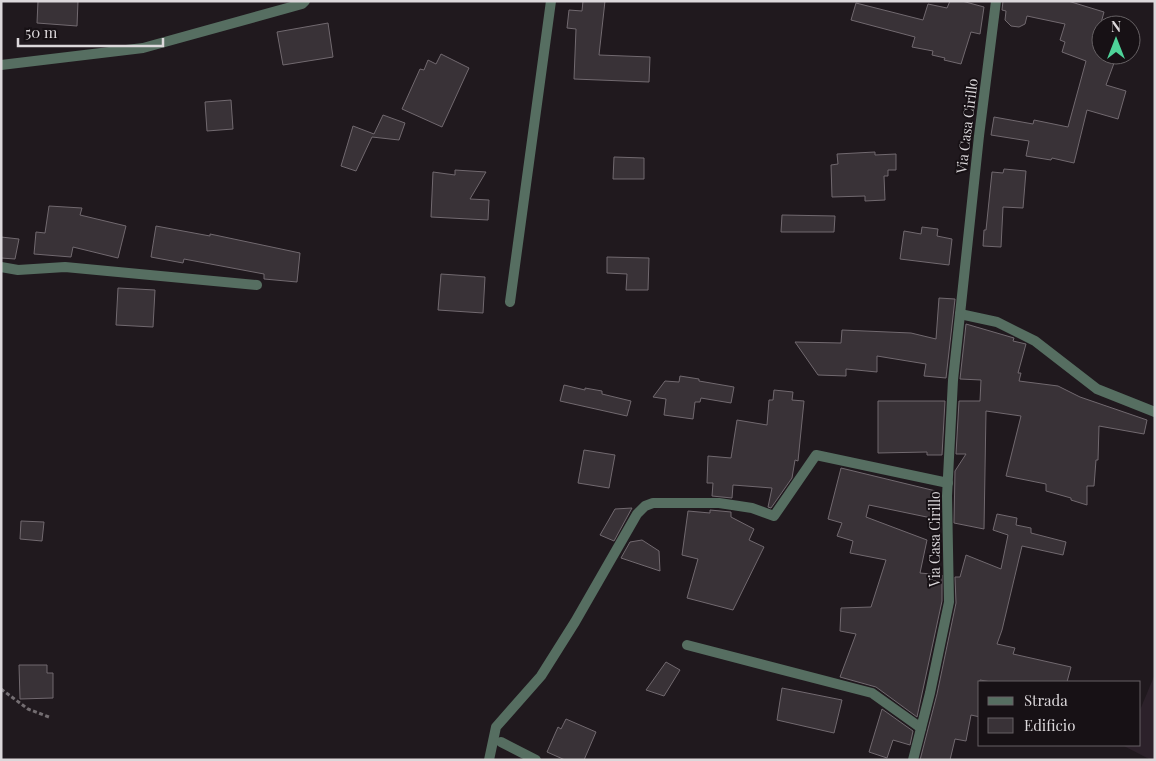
<svg xmlns="http://www.w3.org/2000/svg" width="1156" height="761" font-family="'Playfair Display',serif">
  <rect width="100%" height="100%" fill="#20191e"/>
  <!-- built -->
  <polygon fill="#2c212a" points="1155,674 1155,760 1151,760 1124,746 1140,745 1140,710"/>
  <!-- building -->
  <g fill="#393237" stroke="#71696f">
    <polygon points="38,1 78,1 77,26 37,23"/>
    <polygon points="583,1 605,1 599,55 650,57 649,82 574,79 576,29 567,28 569,10 582,11"/>
    <polygon points="950,1 962,1 984,7 980,34 971,32 961,64 944,60 945,58 932,55 933,51 912,47 915,37 851,20 856,3 923,20 928,4 947,8"/>
    <polygon points="1003,1 1068,1 1104,12 1101,23 1101,55 1117,55 1106,85 1126,91 1118,119 1087,110 1074,163 1052,158 1051,160 1026,156 1029,141 991,135 994,117 1033,124 1034,120 1068,127 1086,61 1062,52 1065,42 1060,40 1065,24 1027,16 1025,24 1019,27 1011,26 1005,20 1006,11 1002,10"/>
    <polygon points="328,23 333,57 283,65 277,32"/>
    <polygon points="441,54 469,68 442,127 402,109 420,69 424,70 428,60 436,64"/>
    <polygon points="231,100 233,129 207,131 205,102"/>
    <polygon points="383,115 405,123 399,140 372,137 356,171 341,166 353,126 374,134"/>
    <polygon points="875,152 875,155 896,154 896,170 888,170 888,176 884,176 885,200 865,201 865,196 832,197 831,165 838,164 837,154"/>
    <polygon points="614,157 644,158 644,179 613,179"/>
    <polygon points="1004,169 1026,171 1023,208 1003,207 1001,247 983,246 984,230 986,230 992,172 1003,173"/>
    <polygon points="455,170 486,172 470,199 489,200 488,220 431,217 433,172 455,175"/>
    <polygon points="49,206 82,208 80,215 126,226 118,258 73,247 71,257 34,254 36,232 45,233"/>
    <polygon points="782,215 835,216 834,232 781,232"/>
    <polygon points="156,226 210,236 210,234 300,253 297,282 264,279 264,274 184,259 183,263 151,257"/>
    <polygon points="922,227 938,229 937,236 952,239 949,265 900,259 904,231 921,234"/>
    <polygon points="1,237 19,239 15,259 1,258"/>
    <polygon points="607,257 649,258 648,290 626,290 627,274 607,273"/>
    <polygon points="441,274 485,277 483,313 438,310"/>
    <polygon points="118,288 155,290 153,327 116,325"/>
    <polygon points="939,298 955,299 946,378 924,376 926,364 877,356 877,372 846,369 846,376 818,375 795,342 841,343 842,330 911,333 936,339"/>
    <polygon points="966,324 1014,338 1013,341 1026,344 1018,373 1021,373 1019,381 1058,386 1080,397 1147,420 1144,434 1099,426 1098,460 1096,460 1094,486 1087,486 1087,505 1071,500 1071,498 1046,491 1046,484 1006,476 1021,416 986,411 984,529 954,523 955,471 966,454 956,454 959,401 980,401 981,380 960,379"/>
    <polygon points="680,376 699,379 699,381 734,387 731,403 701,398 700,402 695,402 693,419 664,415 666,399 653,397 665,381 679,382"/>
    <polygon points="564,385 585,390 585,388 602,391 602,394 631,401 627,416 560,401"/>
    <polygon points="774,390 793,392 792,400 804,401 798,461 795,460 792,478 771,508 768,507 772,488 733,485 732,498 712,496 713,483 707,483 708,456 731,458 737,420 767,425 769,400 773,400"/>
    <polygon points="878,401 945,401 942,455 927,455 927,452 878,453"/>
    <polygon points="584,450 615,455 609,488 578,483"/>
    <polygon points="841,468 940,492 941,520 869,505 866,517 927,540 920,573 942,575 942,601 917,717 876,687 840,677 856,634 840,631 841,608 871,607 886,560 850,553 853,541 837,536 842,523 828,519"/>
    <polygon points="632,508 614,541 600,535 615,509"/>
    <polygon points="710,510 731,512 731,517 754,529 749,540 764,547 733,610 687,598 698,559 682,555 688,511 710,513"/>
    <polygon points="997,514 1017,518 1016,525 1031,528 1031,533 1066,542 1063,555 1022,546 1002,630 997,644 1015,648 1013,654 1071,667 1067,682 991,682 980,680 980,717 971,715 966,741 955,739 950,760 920,760 937,694 956,603 955,577 960,577 966,555 1001,569 1008,535 993,530"/>
    <polygon points="21,521 44,522 42,541 20,539"/>
    <polygon points="642,540 659,551 660,571 621,558 630,542"/>
    <polygon points="666,662 680,670 664,696 646,690"/>
    <polygon points="19,665 47,665 47,673 53,673 53,698 20,699"/>
    <polygon points="782,688 842,700 834,733 777,720"/>
    <polygon points="882,709 913,731 910,745 893,740 887,758 869,752"/>
    <polygon points="566,719 596,732 584,760 565,760 547,752 558,727 561,729"/>
  </g>
  <g fill="none" stroke-linecap="round" stroke-linejoin="round">
    <!-- path -->
    <polyline stroke="#736d71" stroke-width="3" stroke-dasharray="4 2.5" stroke-linecap="butt" points="1,689 28,709 49,717"/>
    <!-- service -->
    <g stroke="#566e61" stroke-width="10">
      <polyline points="687,645 872,693 921,728"/>
      <polyline points="501,742 536,760"/>
    </g>
    <!-- minor -->
    <g stroke="#566e61" stroke-width="10">
      <polyline points="1,65 143,48 302,4 305,1"/>
      <polyline points="1,267 18,270 65,267 257,285"/>
      <polyline points="510,302 551,1"/>
      <polyline points="960,314 997,322 1035,341 1097,389 1155,412"/>
      <polyline points="489,760 496,727 541,676 575,622 637,514 645,506 653,503 719,503 752,508 774,516 816,455 948,483"/>
    </g>
    <!-- tertiary -->
    <polyline stroke="#566e61" stroke-width="10" points="913,760 930,693 949,602 947,496 953,380 979,136 996,1"/>
  </g>
  <g text-anchor="middle" stroke-width="4" stroke-linejoin="round" paint-order="stroke">
    <!-- street labels -->
    <g font-size="14" fill="#dcd8db" stroke="#171115">
      <text transform="translate(967 126) rotate(-83)" y="5">Via Casa Cirillo</text>
      <text transform="translate(935 539) rotate(-90)" y="5">Via Casa Cirillo</text>
    </g>
  </g>
  <!-- border -->
  <rect width="1156" height="761" fill="none" stroke="#dcd8db" stroke-width="5"/>
  <!-- legend -->
  <rect x="978" y="681" width="162" height="65" fill="#171115" stroke="#666164"/>
  <rect x="988" y="697" width="25" height="8" fill="#566e61" stroke="#666164"/>
  <text x="1024" y="706" font-size="15" fill="#dcd8db">Strada</text>
  <rect x="988" y="718" width="25" height="15" fill="#393237" stroke="#666164"/>
  <text x="1024" y="731" font-size="15" fill="#dcd8db">Edificio</text>
  <!-- north arrow -->
  <g transform="translate(1116 40)"><circle r="24" fill="#171115" stroke="#666164"/>
  <path d="M0-4L9 19L0 12L-9 19Z" fill="#4ed399"/>
  <text y="-8" font-size="14" font-weight="bold" text-anchor="middle" fill="#dcd8db">N</text>
  </g>
  <!-- scale -->
  <path d="M18 38v8h145v-8" fill="none" stroke="#dcd8db" stroke-width="2.5"/>
  <text x="25" y="38" font-size="15" fill="#dcd8db" stroke="#171115" stroke-width="4" paint-order="stroke">50 m</text>
</svg>
